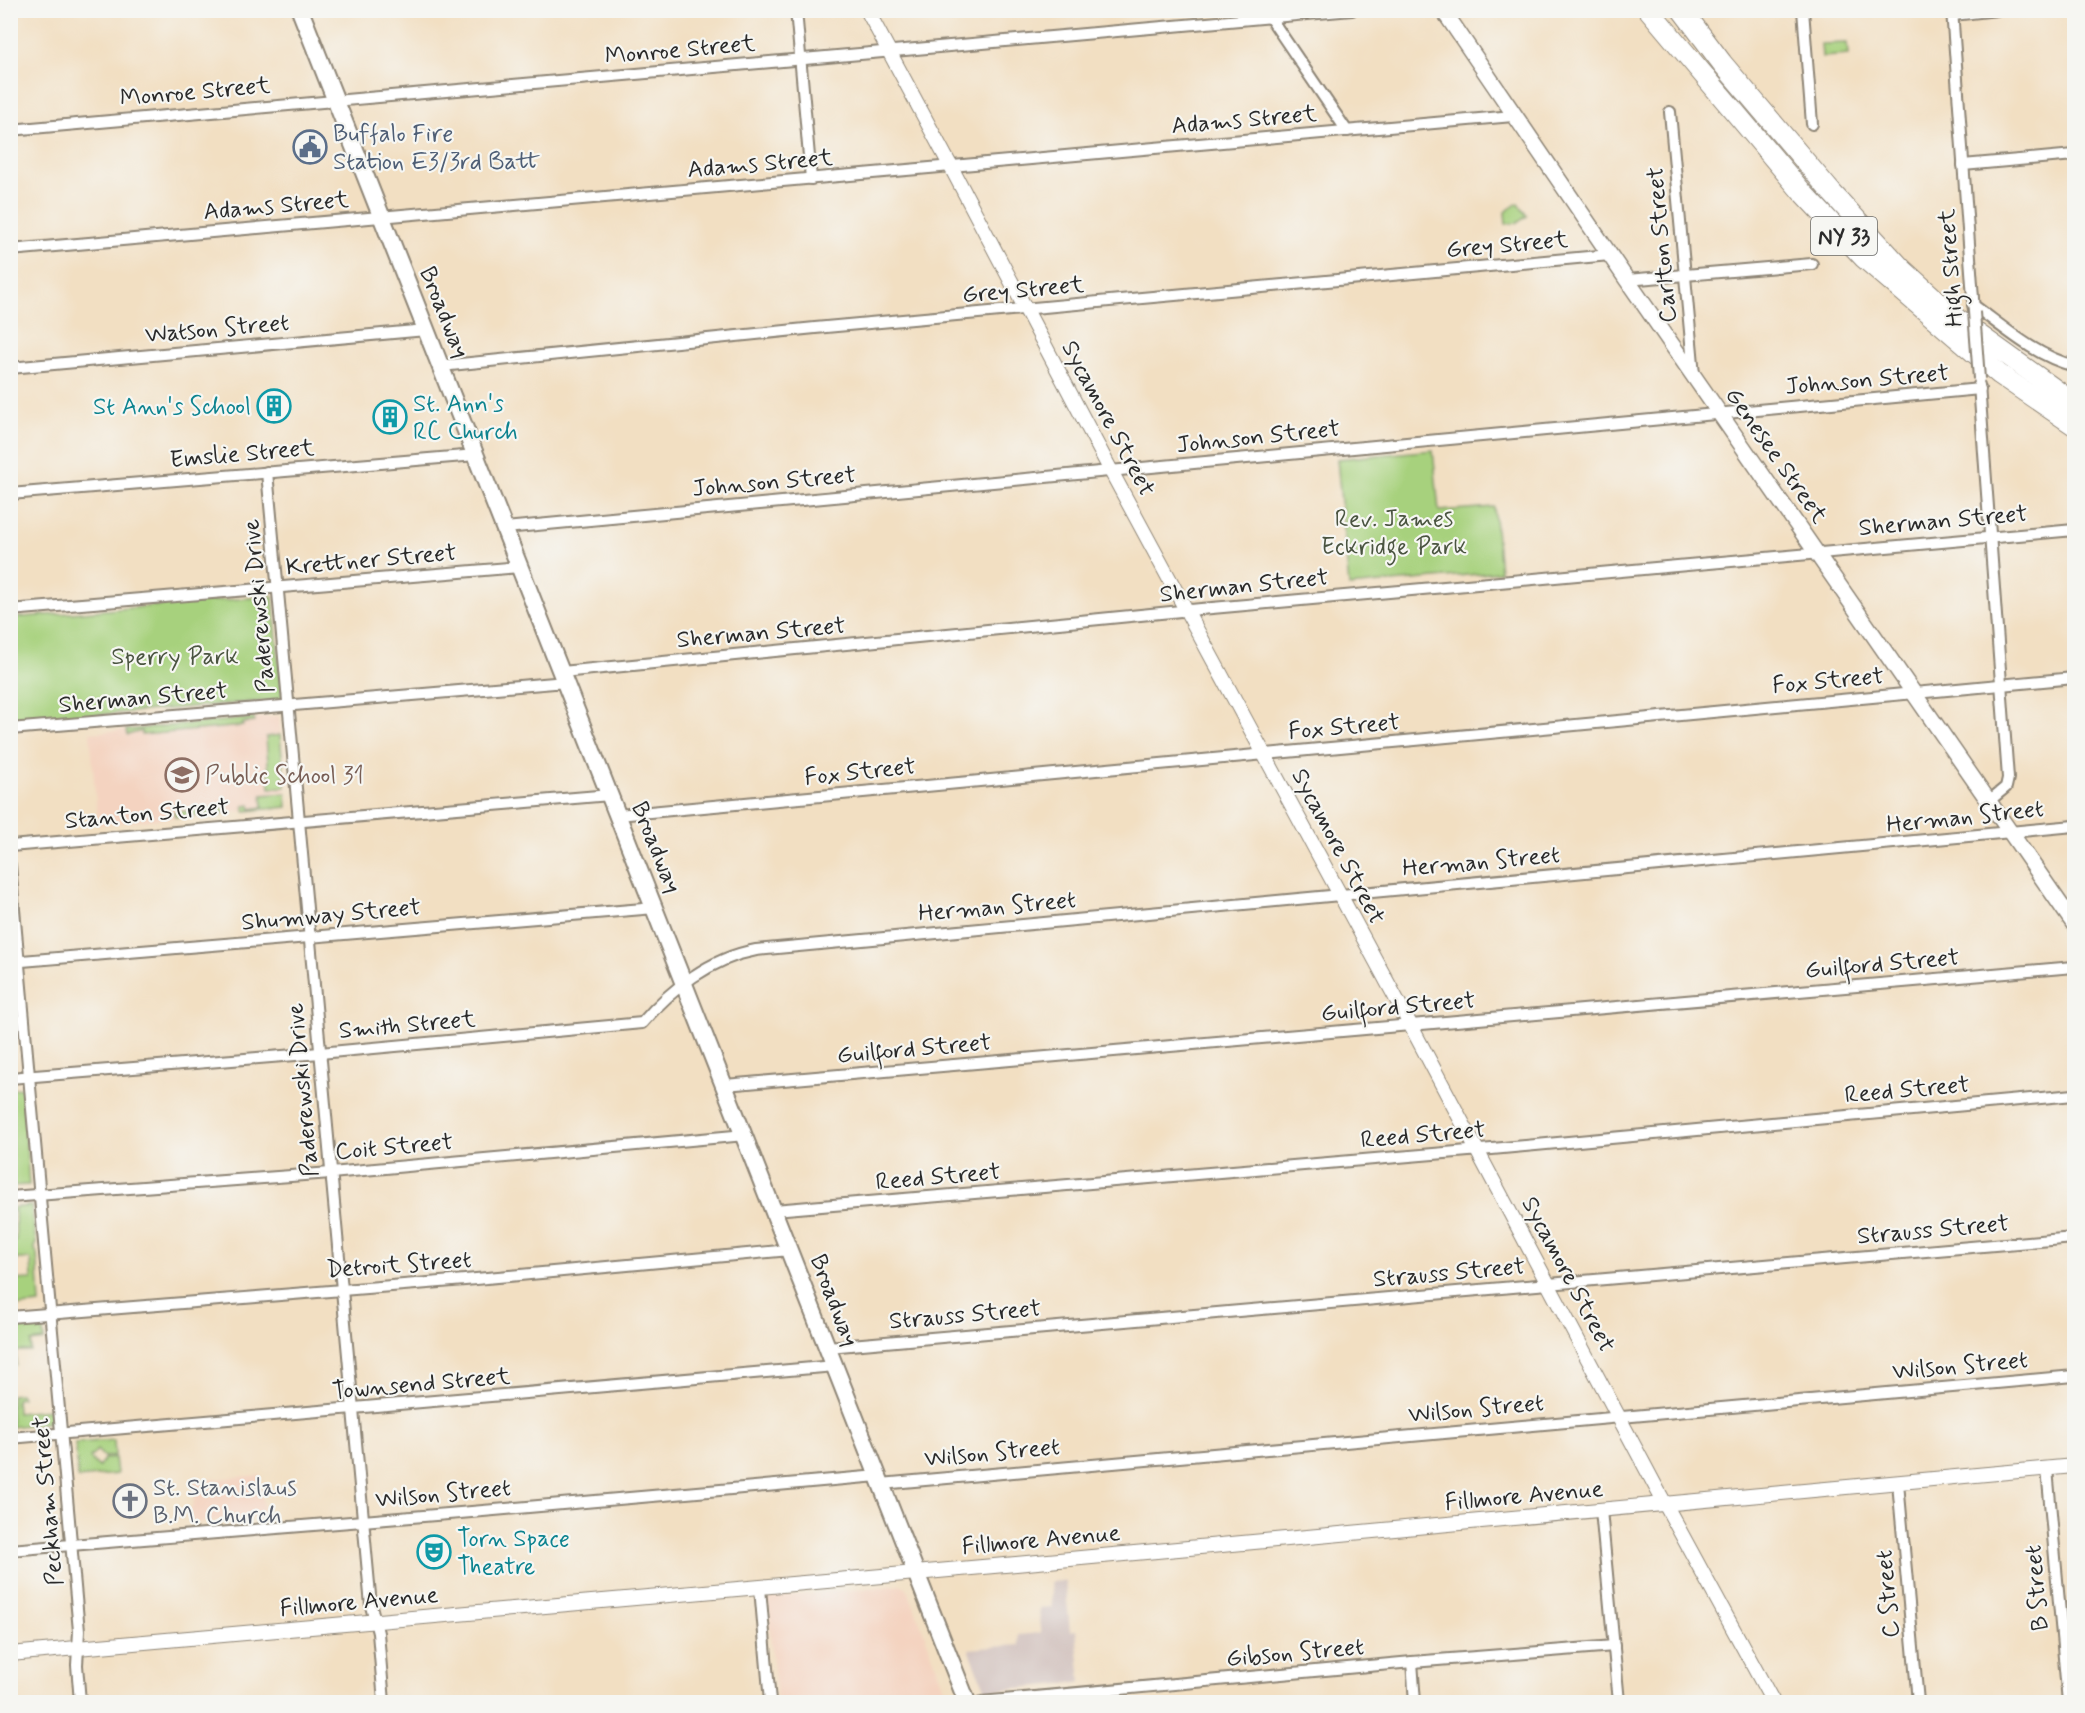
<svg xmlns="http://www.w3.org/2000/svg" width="2085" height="1713" font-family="Mynerve,sans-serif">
  <rect width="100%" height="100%" fill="#f6f6f2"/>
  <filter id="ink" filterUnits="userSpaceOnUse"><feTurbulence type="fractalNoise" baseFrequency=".0167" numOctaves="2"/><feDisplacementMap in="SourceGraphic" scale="12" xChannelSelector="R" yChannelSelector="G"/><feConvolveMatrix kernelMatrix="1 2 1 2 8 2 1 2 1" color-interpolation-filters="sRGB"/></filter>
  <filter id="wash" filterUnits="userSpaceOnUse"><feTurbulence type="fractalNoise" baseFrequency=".008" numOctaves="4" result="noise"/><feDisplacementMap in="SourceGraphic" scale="24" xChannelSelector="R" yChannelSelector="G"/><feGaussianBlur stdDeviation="1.35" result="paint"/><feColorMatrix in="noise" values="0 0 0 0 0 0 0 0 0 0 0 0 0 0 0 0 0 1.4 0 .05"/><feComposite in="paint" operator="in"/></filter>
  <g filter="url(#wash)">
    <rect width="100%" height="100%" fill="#f2dfc2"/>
    <!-- built -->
    <g fill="#f4d3c0">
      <polygon points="279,716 287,807 98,825 90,733"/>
      <polygon points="260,1475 264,1516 192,1523 191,1506 194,1505 192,1481"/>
      <polygon points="902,1585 907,1588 950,1702 777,1702 767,1602 769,1598"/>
    </g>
    <!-- industrial -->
    <polygon fill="#d0c0bc" points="1065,1581 1070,1631 1076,1630 1081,1682 986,1691 969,1649 1019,1645 1018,1635 1041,1633 1039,1608 1052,1607 1050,1582"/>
    <!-- green -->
    <g fill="#a7d17d" stroke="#697e54" stroke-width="1.5">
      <polygon points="1847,43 1848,55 1822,57 1821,44"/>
      <polygon points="1518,203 1527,216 1517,223 1506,224 1505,212"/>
      <polygon points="1433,450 1439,511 1494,507 1500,572 1349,586 1337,459"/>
      <polygon points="273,596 282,694 281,698 277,700 11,722 11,618"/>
      <polygon points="254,718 255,722 243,723 243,726 142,735 142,731 127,735 126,730"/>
      <polygon points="280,735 285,787 270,788 266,737"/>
      <polygon points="286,793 287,807 245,811 244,806 250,805 251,809 263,807 262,795"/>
      <polygon points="224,808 224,813 175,817 174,812"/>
      <polygon points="22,1088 29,1185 11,1186 11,1089"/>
      <polygon points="31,1206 36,1243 34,1247 37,1254 40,1304 11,1307 11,1266 11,1280 32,1279 31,1259 11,1259 11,1242 16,1241 15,1211 11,1211 11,1208"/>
      <polygon points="42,1325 44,1340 31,1342 31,1351 16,1351 16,1365 11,1365 11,1328"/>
      <polygon points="20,1394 22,1398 16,1399 17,1413 50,1410 52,1422 11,1427 11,1395"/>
      <polygon points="114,1440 115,1456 104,1457 97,1450 90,1458 99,1467 104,1459 115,1458 117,1474 78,1478 75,1443"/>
    </g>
  </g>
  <g filter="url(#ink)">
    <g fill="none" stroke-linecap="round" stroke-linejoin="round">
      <defs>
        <g id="minor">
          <polyline points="796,10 811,179"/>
          <polyline points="1265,10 1347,131"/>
          <polyline points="1803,10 1812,124"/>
          <polyline points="1952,10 1974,312"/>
          <polyline points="1953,15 1997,10"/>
          <polyline points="1670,112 1694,375"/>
          <polyline points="10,130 1352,10"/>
          <polyline points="1963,165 2074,155"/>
          <polyline points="10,250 1513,116"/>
          <polyline points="1627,280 1812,264"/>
          <path d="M1973 305C2006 329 2034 355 2074 366"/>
          <polyline points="441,366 815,328 1610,255"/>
          <polyline points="10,368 426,330"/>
          <polyline points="1979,385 2008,778 2006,787 1989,801"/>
          <polyline points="267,472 371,1606 378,1633 384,1702"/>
          <polyline points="10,494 476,455"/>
          <polyline points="505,528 1980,389"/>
          <polyline points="10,610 520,567"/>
          <polyline points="562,672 1201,609 2074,530"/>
          <polyline points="10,729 566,682"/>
          <polyline points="618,815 2074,678"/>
          <polyline points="10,846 610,795"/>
          <polyline points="10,865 79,1631 77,1665 80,1702"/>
          <polyline points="10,962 655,908"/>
          <path d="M10 1078 320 1053 642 1023C671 989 711 958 756 950L2074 826"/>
          <polyline points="725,1085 2074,967"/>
          <polyline points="10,1197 331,1173 745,1135"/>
          <polyline points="774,1210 1492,1149 2074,1095"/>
          <polyline points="10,1317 465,1280 790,1250"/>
          <polyline points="828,1347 2074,1238"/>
          <polyline points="10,1438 835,1366"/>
          <polyline points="2047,1469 2068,1702"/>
          <polyline points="1898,1483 1918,1702"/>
          <polyline points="881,1484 2074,1376"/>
          <polyline points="1601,1510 1619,1702"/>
          <polyline points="10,1550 460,1513 878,1476"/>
          <polyline points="760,1588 770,1702"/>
          <polyline points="1412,1662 1415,1702"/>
          <polyline points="981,1702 1412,1662 1614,1646"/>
        </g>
        <g id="tertiary">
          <polyline points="867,10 951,167 1111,471 1411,1026 1658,1491 1773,1702"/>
          <polyline points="10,1654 1016,1564 2074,1466"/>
        </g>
        <polyline id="secondary" points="1443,10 1627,280 2074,924"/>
        <polyline id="primary" points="300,10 967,1702"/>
        <g id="motorway">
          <polyline points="1649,10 1802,192 1864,258 1999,374 2074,425"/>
          <polyline points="1682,10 1722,63 1832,193 1902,269 1957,319 2074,403"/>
        </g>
      </defs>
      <!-- minor casing -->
      <use href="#minor" stroke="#8e8576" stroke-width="14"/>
      <!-- tertiary casing -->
      <use href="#tertiary" stroke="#8e8576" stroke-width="16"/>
      <!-- secondary casing -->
      <use href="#secondary" stroke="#8e8576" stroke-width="18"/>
      <!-- primary casing -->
      <use href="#primary" stroke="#8e8576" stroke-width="20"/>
      <!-- motorway casing -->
      <use href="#motorway" stroke="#8e8576" stroke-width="22"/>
      <!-- minor -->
      <use href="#minor" stroke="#fff" stroke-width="10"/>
      <!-- tertiary -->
      <use href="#tertiary" stroke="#fff" stroke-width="14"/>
      <!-- secondary -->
      <use href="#secondary" stroke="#fff" stroke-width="15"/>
      <!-- primary -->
      <use href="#primary" stroke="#fff" stroke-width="16"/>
      <!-- motorway -->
      <use href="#motorway" stroke="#fff" stroke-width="20"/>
      <defs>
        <polyline id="minor-bridge" points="1974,312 1979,379"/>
      </defs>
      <!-- minor-bridge casing -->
      <use href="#minor-bridge" stroke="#8e8576" stroke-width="14" stroke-linecap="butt"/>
      <!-- minor-bridge -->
      <use href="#minor-bridge" stroke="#fff" stroke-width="10"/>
    </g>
  </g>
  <!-- icons -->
  <defs>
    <symbol id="civic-ring" viewBox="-11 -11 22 22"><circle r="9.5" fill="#f6f6f2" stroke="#5c6f8a" stroke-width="1.5"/><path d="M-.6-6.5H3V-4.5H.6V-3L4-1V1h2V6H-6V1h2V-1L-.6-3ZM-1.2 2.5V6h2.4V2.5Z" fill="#5c6f8a"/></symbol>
    <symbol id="building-ring" viewBox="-11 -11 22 22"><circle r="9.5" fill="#f6f6f2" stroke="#0f9aa8" stroke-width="1.5"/><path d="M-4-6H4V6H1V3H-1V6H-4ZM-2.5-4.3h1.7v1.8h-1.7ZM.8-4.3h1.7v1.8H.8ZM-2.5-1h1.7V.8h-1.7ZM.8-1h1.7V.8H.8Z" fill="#0f9aa8"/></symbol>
    <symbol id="school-ring" viewBox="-11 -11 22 22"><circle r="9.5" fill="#f6f6f2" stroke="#8d6e63" stroke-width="1.5"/><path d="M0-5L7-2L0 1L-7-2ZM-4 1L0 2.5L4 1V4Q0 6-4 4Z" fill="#8d6e63"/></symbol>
    <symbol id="church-ring" viewBox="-11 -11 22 22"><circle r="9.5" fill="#f6f6f2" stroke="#6b7280" stroke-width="1.5"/><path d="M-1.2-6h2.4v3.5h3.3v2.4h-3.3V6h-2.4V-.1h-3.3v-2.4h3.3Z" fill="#6b7280"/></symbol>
    <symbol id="theatre-ring" viewBox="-11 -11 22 22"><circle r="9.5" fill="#f6f6f2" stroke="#0f9aa8" stroke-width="1.5"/><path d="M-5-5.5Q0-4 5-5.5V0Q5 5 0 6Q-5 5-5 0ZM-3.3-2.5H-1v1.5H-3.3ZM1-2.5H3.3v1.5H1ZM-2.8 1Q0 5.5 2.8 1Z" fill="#0f9aa8"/></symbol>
  </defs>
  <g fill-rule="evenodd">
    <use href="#civic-ring" x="291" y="128" width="38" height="38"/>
    <use href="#building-ring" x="255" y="387" width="38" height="38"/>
    <use href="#building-ring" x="371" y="398" width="38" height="38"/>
    <use href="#school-ring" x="163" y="756" width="38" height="38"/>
    <use href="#church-ring" x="111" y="1482" width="38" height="38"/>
    <use href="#theatre-ring" x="415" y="1533" width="38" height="38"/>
  </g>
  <g text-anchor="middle" stroke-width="4.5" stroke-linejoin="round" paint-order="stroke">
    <!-- shield labels -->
    <rect fill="#f6f6f2" stroke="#686867" stroke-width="1.5" x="1811" y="217" width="66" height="38" rx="4.5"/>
    <g font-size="22" font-weight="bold" fill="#2b2b2b">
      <text x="1844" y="244">NY 33</text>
    </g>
    <!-- street labels -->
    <g font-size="24" fill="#2b2b2b" stroke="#f6f6f2">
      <text transform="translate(680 49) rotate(-5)" y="8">Monroe Street</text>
      <text transform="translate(195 91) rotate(-5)" y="8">Monroe Street</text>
      <text transform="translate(1244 119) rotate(-5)" y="8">Adams Street</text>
      <text transform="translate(760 163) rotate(-5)" y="8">Adams Street</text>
      <text transform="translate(276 205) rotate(-5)" y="8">Adams Street</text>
      <text transform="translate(1507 244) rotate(-5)" y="8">Grey Street</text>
      <text transform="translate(1661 245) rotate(-95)" y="8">Carlton Street</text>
      <text transform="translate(1950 268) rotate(-94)" y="8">High Street</text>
      <text transform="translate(1023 289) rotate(-5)" y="8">Grey Street</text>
      <text transform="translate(445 312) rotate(68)" y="8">Broadway</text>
      <text transform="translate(217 328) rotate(-5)" y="8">Watson Street</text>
      <text transform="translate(1867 379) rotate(-5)" y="8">Johnson Street</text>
      <text transform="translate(1109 418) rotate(62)" y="8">Sycamore Street</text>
      <text transform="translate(1258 436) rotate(-6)" y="8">Johnson Street</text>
      <text transform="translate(242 453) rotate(-5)" y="8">Emslie Street</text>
      <text transform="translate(1777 455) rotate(55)" y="8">Genesee Street</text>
      <text transform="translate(774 481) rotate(-5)" y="8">Johnson Street</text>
      <text transform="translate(1943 520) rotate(-5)" y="8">Sherman Street</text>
      <text transform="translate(371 559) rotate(-5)" y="8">Krettner Street</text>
      <text transform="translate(1244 585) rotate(-6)" y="8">Sherman Street</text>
      <text transform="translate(258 606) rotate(-95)" y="8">Paderewski Drive</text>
      <text transform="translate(761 632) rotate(-5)" y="8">Sherman Street</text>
      <text transform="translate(1828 680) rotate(-5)" y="8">Fox Street</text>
      <text transform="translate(143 697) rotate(-5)" y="8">Sherman Street</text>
      <text transform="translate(1344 726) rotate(-5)" y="8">Fox Street</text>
      <text transform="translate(860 771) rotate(-6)" y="8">Fox Street</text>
      <text transform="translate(147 813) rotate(-5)" y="8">Stanton Street</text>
      <text transform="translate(1965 816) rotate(-6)" y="8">Herman Street</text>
      <text transform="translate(1339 846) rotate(62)" y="8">Sycamore Street</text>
      <text transform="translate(657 847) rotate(68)" y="8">Broadway</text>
      <text transform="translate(1481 861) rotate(-5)" y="8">Herman Street</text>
      <text transform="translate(997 906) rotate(-5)" y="8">Herman Street</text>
      <text transform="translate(331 914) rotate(-5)" y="8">Shumway Street</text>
      <text transform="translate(1882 963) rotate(-5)" y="8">Guilford Street</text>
      <text transform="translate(1398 1006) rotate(-5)" y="8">Guilford Street</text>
      <text transform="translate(407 1024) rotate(-5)" y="8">Smith Street</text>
      <text transform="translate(914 1048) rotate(-5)" y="8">Guilford Street</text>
      <text transform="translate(1907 1089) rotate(-5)" y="8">Reed Street</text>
      <text transform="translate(302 1090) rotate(-95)" y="8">Paderewski Drive</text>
      <text transform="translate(1423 1134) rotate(-5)" y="8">Reed Street</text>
      <text transform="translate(394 1146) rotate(-5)" y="8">Coit Street</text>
      <text transform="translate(938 1176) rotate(-5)" y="8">Reed Street</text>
      <text transform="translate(1933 1229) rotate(-5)" y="8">Strauss Street</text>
      <text transform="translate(399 1264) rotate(-4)" y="8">Detroit Street</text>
      <text transform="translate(1449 1272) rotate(-5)" y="8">Strauss Street</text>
      <text transform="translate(1569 1274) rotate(62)" y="8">Sycamore Street</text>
      <text transform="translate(835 1300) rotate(69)" y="8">Broadway</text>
      <text transform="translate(965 1314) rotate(-5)" y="8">Strauss Street</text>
      <text transform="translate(1960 1365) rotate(-5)" y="8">Wilson Street</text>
      <text transform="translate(421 1383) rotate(-5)" y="8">Townsend Street</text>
      <text transform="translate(1476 1408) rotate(-5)" y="8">Wilson Street</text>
      <text transform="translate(992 1452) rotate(-5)" y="8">Wilson Street</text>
      <text transform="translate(443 1493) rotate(-5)" y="8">Wilson Street</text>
      <text transform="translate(1524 1495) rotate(-5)" y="8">Fillmore Avenue</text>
      <text transform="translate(47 1501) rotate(-95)" y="8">Peckham Street</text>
      <text transform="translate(1041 1539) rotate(-5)" y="8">Fillmore Avenue</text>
      <text transform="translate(2036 1588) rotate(-95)" y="8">B Street</text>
      <text transform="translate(1887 1594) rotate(-95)" y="8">C Street</text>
      <text transform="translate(359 1601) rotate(-5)" y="8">Fillmore Avenue</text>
      <text transform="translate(1295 1652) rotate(-5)" y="8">Gibson Street</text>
    </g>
    <!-- service labels -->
    <g font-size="24" fill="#4e5e75" stroke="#f6f6f2" text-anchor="start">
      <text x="333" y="141">Buffalo Fire<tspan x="333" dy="28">Station E3/3rd Batt</tspan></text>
    </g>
    <!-- culture labels -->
    <g font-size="24" fill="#0d838f" stroke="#f6f6f2" text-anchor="start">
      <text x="413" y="411">St. Ann's<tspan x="413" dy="28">RC Church</tspan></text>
      <text x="251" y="414" text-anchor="end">St Ann's School</text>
      <text x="457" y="1546">Torn Space<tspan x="457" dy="28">Theatre</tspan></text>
    </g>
    <!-- park labels -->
    <g font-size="24" fill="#4a5440" stroke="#f6f6f2">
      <text x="1394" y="526">Rev. James<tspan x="1394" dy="28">Eckridge Park</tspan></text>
      <text x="175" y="664">Sperry Park</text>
    </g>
    <!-- education labels -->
    <g font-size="24" fill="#785e54" stroke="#f6f6f2" text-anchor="start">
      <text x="205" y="783">Public School 31</text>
    </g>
    <!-- worship labels -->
    <g font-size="24" fill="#5b616d" stroke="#f6f6f2" text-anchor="start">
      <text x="153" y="1495">St. Stanislaus<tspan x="153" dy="28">B.M. Church</tspan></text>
    </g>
  </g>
  <!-- margin -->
  <rect width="2085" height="1713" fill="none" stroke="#f6f6f2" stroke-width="36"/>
</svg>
